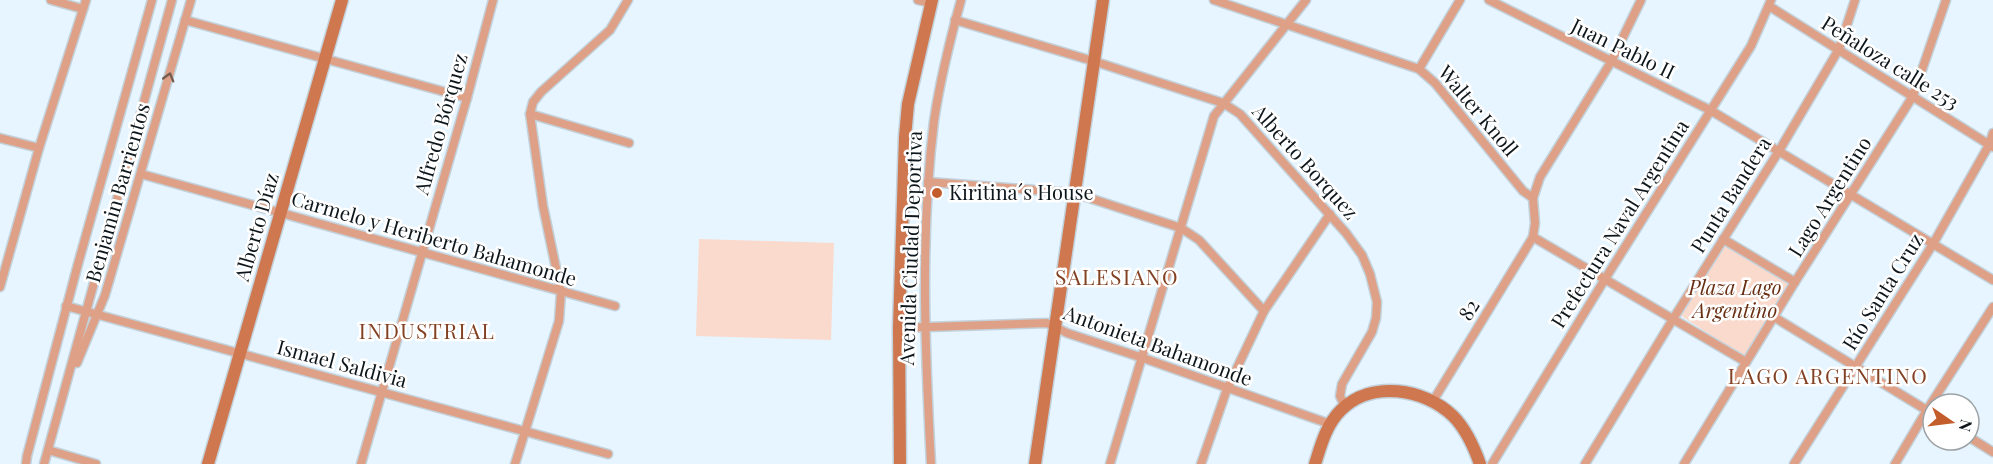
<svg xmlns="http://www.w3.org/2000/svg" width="1993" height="464" font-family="'Playfair Display',serif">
  <rect width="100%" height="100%" fill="#e6f5ff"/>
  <!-- green -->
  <g fill="#fadacc">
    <polygon points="699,239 834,243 831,340 696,336"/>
    <polygon points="1725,244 1791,283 1744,357 1680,315"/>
  </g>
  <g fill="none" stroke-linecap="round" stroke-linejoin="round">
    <defs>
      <g id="street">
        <polyline points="51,0 83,9"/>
        <polyline points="918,0 931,3"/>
        <polyline points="1214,0 1419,69 1435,83 1523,191 1533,198 1535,223 1533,237 1433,401"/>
        <polyline points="1489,0 1710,110 1993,280"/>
        <polyline points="1769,6 1993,147"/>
        <polyline points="185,20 467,98"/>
        <polyline points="955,20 1093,61 1223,103 1240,114 1346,233 1362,255 1370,274 1377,302 1376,318 1372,332 1342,384 1340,396 1345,407"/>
        <polyline points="1419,69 1460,0"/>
        <polyline points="530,114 629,143"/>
        <polyline points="0,138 39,148"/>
        <polyline points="141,174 615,306"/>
        <polyline points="928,182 1074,193 1181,228 1199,240 1264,311"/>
        <polyline points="1533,198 1540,177 1611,62 1641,0"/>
        <polyline points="1533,237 1746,362"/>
        <polyline points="1723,239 1795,282"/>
        <polyline points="0,287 39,148 86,0"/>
        <polyline points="66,306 608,454"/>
        <polyline points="1774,317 1933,414"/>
        <polyline points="899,328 1047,323 1067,333 1143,358 1330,424"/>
        <polyline points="77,363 105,295 191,0"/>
        <polyline points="1969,437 1993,452"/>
        <polyline points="48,450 96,464"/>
        <polyline points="26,464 27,456 78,264 152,0"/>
        <polyline points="44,464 172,0"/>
        <polyline points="361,464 467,98 493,0"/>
        <polyline points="515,464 559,321 561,292 543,206 530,114 533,102 541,92 610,30 628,0"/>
        <path d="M931 464C925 350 920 235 934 121 940 80 950 40 961 0"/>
        <polyline points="1110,464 1214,116 1306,0"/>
        <polyline points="1201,464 1227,389 1264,311 1330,214"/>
        <polyline points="1492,464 1605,279 1751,46 1771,0"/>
        <polyline points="1585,464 1673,319 1779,151 1839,49 1855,0"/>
        <polyline points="1684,464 1795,282 1913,96 1946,0"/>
        <polyline points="1794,464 1933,244 1989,145 1993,133"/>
        <polyline points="1895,464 1927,410 1993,307"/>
      </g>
      <g id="secondary">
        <polyline points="208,464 342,0"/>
        <polyline points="900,464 899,328 905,137 908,104 932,0"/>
        <polyline points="1035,464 1103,0"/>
        <path d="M1315 464C1321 445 1326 425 1341 410 1371 380 1424 388 1453 416 1466 429 1474 447 1480 464"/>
      </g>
    </defs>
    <!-- street casing -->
    <use href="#street" stroke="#c3d1db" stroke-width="11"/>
    <!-- secondary casing -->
    <use href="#secondary" stroke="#c3d1db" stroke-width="15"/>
    <!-- street -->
    <use href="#street" stroke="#dea187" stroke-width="8"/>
    <!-- secondary -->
    <use href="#secondary" stroke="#cf774f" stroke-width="12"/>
  </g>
  <!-- one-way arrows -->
  <defs><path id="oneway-chevron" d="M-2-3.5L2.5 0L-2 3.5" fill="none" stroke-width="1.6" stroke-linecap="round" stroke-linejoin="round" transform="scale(1.5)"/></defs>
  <use stroke="#765c51" href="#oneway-chevron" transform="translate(169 77) rotate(-74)"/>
  <!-- markers -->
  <circle fill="#c35e2c" stroke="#fff" stroke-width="2" cx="937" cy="193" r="6"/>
  <g text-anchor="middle" stroke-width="5" stroke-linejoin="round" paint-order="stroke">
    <!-- street labels -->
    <g font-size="20" fill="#0d161b" stroke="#fff">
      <text transform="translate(1623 49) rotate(26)" y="7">Juan Pablo II</text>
      <text transform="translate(1890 63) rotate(32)" y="7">Peñaloza calle 253</text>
      <text transform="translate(1478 111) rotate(50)" y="7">Walter Knoll</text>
      <text transform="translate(441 124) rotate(-74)" y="7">Alfredo Bórquez</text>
      <text transform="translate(1305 162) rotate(48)" y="7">Alberto Borquez</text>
      <text transform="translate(118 193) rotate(-74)" y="7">Benjamin Barrientos</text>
      <text transform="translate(1731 195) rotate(-58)" y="7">Punta Bandera</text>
      <text transform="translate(1830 197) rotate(-58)" y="7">Lago Argentino</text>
      <text transform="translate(1620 224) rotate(-58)" y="7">Prefectura Naval Argentina</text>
      <text transform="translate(257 227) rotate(-74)" y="7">Alberto Díaz</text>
      <text transform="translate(434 239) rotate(16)" y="7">Carmelo y Heriberto Bahamonde</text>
      <text transform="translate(911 248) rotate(-88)" y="7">Avenida Ciudad Deportiva</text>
      <text transform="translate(1883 292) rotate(-58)" y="7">Río Santa Cruz</text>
      <text transform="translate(1469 310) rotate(-58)" y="7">82</text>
      <text transform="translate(1158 346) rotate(20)" y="7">Antonieta Bahamonde</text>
      <text transform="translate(342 364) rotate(15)" y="7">Ismael Saldivia</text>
    </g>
    <!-- poi labels -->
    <g font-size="20" fill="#0d161b" stroke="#fff" text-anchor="start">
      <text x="949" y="200">Kiritina´s House</text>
    </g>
    <!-- park labels -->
    <g font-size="20" font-style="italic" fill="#682f13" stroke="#fff">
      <text x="1735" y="295">Plaza Lago<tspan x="1735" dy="23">Argentino</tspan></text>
    </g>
    <!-- neighbourhood labels -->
    <g font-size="21" letter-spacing="1.5" fill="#824122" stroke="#fff">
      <text x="1117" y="285">SALESIANO</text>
      <text x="427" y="339">INDUSTRIAL</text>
      <text x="1828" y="384">LAGO ARGENTINO</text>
    </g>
  </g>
  <!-- north arrow -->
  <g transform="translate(1951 422) rotate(104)"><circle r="28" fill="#ffffff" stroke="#9ea2a4" stroke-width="1.5"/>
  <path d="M0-4.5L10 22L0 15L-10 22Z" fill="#c35e2c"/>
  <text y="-9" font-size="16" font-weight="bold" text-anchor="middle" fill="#0d161b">N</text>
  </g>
</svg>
